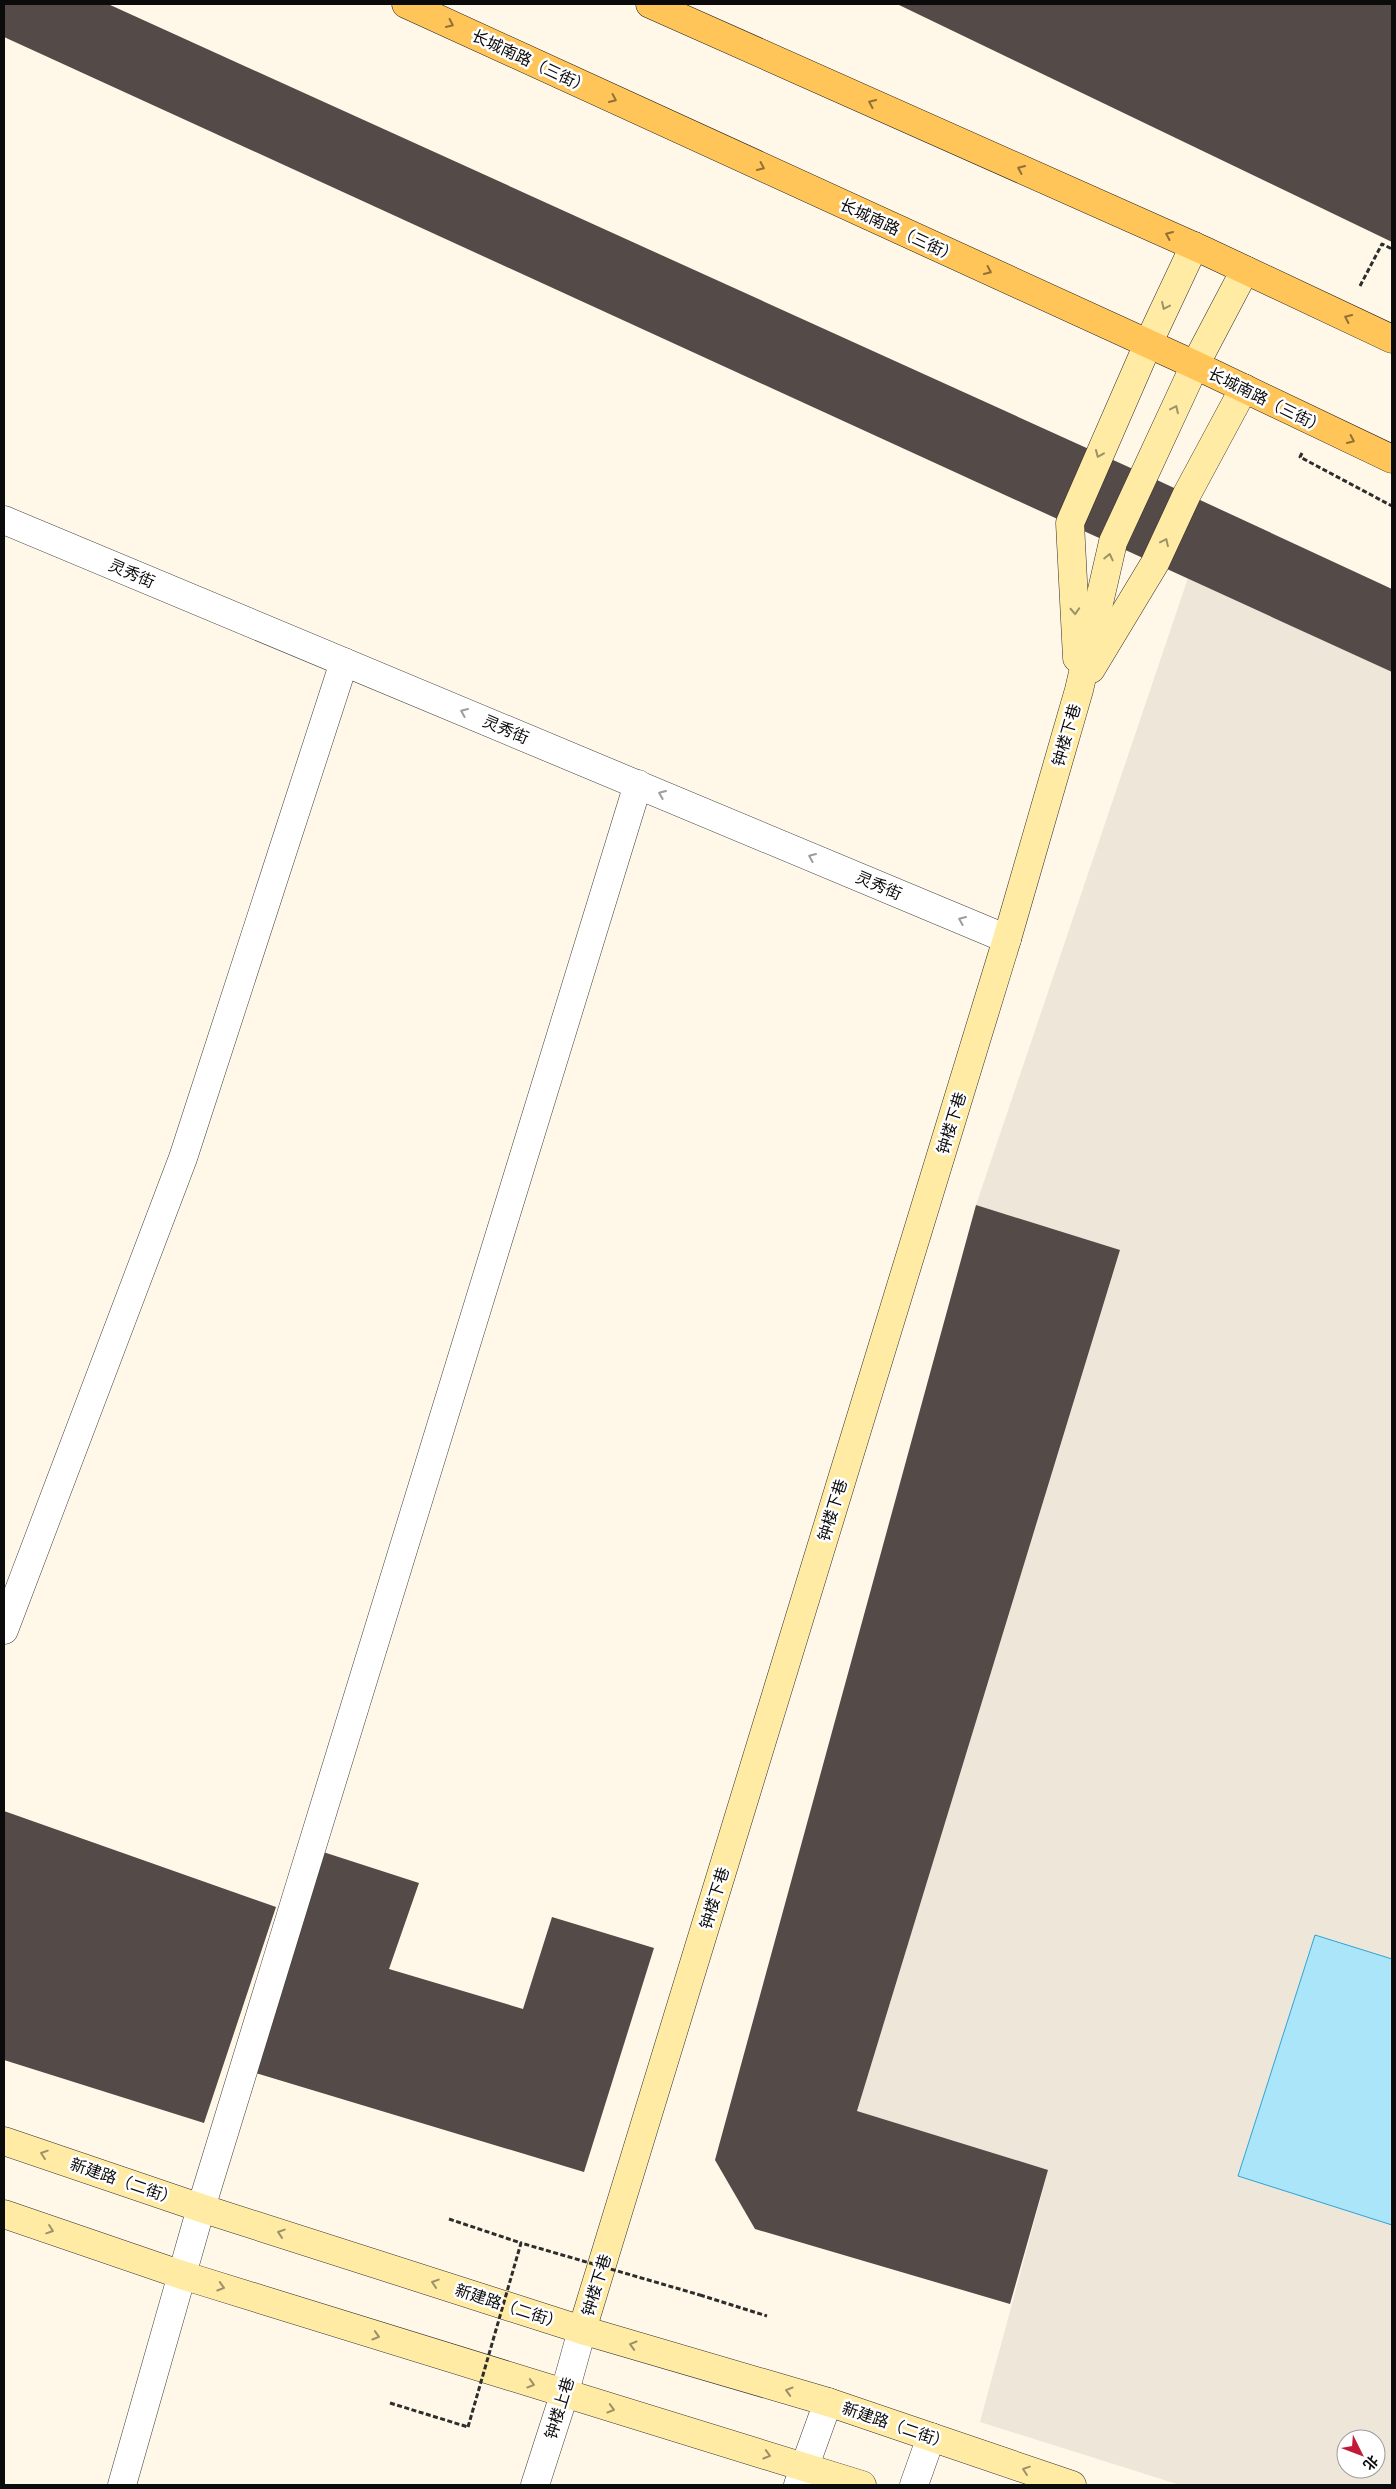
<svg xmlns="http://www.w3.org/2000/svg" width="1396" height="2489" font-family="Spectral,'Noto Sans SC',serif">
  <rect width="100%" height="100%" fill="#fff8e9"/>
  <!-- plaza -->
  <path fill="#eee6d9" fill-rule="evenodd" d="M1188 578 1392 672V2485H1180L980 2422 1048 2171 857 2111 1120 1251 976 1205ZM1346 2439H1376V2469H1346Z"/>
  <!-- water -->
  <polygon fill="#aae5fa" stroke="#2ca4d5" points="1315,1935 1392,1959 1392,2225 1238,2176"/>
  <!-- building -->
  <g fill="#544a47">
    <polygon points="4,4 108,4 1144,474 1392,589 1392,672 4,37"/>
    <polygon points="897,4 1392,4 1392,242"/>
    <polygon points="976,1205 1120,1250 857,2111 1048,2170 1010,2304 755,2229 715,2160"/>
    <polygon points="4,1811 276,1907 204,2123 4,2060"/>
    <polygon points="317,1850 419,1883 389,1969 523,2009 552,1917 654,1948 584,2172 252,2072"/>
  </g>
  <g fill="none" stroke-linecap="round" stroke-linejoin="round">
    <defs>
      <g id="minor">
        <polyline points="4,520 1007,939"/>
        <polyline points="4,1630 183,1158 344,662"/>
        <polyline points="122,2485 201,2208 638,784"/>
        <polyline points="535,2485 564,2395 582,2330"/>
        <polyline points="798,2485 828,2402"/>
        <polyline points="914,2485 931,2437"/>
      </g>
      <g id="secondary">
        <polyline points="1077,658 1070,523 1148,344 1194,246"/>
        <polyline points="1091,669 1155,563 1187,494 1244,388"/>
        <polyline points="4,2141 201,2208 582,2330 828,2402 1072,2485"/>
        <polyline points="4,2214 182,2275 862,2485"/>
        <polyline points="582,2330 1007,939 1079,690 1113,542 1195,365 1245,270"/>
      </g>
      <g id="primary">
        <polyline points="406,4 1195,365 1392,459"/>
        <polyline points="650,4 1205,251 1392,339"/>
      </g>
    </defs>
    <!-- minor casing -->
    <use href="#minor" stroke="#3e3e3e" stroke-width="29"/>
    <!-- secondary casing -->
    <use href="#secondary" stroke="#2d2d2d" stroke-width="29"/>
    <!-- primary casing -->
    <use href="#primary" stroke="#1c1c1c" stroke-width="29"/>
    <!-- path -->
    <g stroke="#2d2d2d" stroke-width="3" stroke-dasharray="5 2.5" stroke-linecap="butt">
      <polyline points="1360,286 1382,244 1392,249"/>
      <polyline points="1302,453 1300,457 1392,506"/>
      <polyline points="449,2219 521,2243"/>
      <polyline points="700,2295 767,2316"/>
      <polyline points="390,2403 468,2427"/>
    </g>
    <!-- minor -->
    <use href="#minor" stroke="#fff" stroke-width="28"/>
    <!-- secondary -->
    <use href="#secondary" stroke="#ffeba4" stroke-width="28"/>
    <!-- primary -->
    <use href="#primary" stroke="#ffc559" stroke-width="28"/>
    <!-- path-bridge -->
    <polyline stroke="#2d2d2d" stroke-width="3" stroke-dasharray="5 2.5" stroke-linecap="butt" points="468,2427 521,2243 700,2295"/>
  </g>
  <!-- one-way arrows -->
  <defs><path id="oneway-chevron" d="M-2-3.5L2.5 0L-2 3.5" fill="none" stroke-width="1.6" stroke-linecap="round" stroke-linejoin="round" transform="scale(1.25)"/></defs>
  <g stroke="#917136">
    <use href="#oneway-chevron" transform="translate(450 24) rotate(25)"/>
    <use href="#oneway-chevron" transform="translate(613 99) rotate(25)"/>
    <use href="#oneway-chevron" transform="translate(872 103) rotate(-156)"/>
    <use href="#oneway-chevron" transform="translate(761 167) rotate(25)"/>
    <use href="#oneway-chevron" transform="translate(1021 169) rotate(-156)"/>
    <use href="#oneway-chevron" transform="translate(1169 235) rotate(-156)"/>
    <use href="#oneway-chevron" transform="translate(988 271) rotate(25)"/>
    <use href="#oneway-chevron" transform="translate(1348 318) rotate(-155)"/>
    <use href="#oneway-chevron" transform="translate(1351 440) rotate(25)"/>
  </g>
  <g stroke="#9d9167">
    <use href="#oneway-chevron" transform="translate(1165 306) rotate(115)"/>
    <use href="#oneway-chevron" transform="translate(1175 409) rotate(-65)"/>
    <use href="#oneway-chevron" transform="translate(1099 454) rotate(113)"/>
    <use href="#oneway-chevron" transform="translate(1165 542) rotate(-65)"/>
    <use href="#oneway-chevron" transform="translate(1109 557) rotate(-77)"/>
    <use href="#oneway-chevron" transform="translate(1075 611) rotate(87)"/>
    <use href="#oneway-chevron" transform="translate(44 2154) rotate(-161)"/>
    <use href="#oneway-chevron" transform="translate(50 2230) rotate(19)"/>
    <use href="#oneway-chevron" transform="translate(281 2233) rotate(-162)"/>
    <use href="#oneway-chevron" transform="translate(435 2283) rotate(-162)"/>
    <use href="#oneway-chevron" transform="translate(221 2287) rotate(17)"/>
    <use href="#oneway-chevron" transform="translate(376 2336) rotate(17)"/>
    <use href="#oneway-chevron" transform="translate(633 2345) rotate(-164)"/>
    <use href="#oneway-chevron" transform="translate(531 2384) rotate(17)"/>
    <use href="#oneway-chevron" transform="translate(789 2391) rotate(-164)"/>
    <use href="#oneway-chevron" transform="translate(611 2409) rotate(16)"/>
    <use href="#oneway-chevron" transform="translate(767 2455) rotate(16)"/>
    <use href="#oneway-chevron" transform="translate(1026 2470) rotate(-161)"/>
  </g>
  <g stroke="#9d9d9d">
    <use href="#oneway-chevron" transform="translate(464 712) rotate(-157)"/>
    <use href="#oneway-chevron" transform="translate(662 794) rotate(-157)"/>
    <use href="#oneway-chevron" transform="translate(812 857) rotate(-157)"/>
    <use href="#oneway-chevron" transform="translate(962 920) rotate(-157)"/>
  </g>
  <g text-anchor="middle" stroke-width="5" stroke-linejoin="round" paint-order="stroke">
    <!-- street labels -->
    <g font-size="16" fill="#0b0b0b" stroke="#fff">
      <text transform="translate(531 61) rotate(25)" y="6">长城南路（三街）</text>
      <text transform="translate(899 230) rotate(25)" y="6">长城南路（三街）</text>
      <text transform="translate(1267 400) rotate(26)" y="6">长城南路（三街）</text>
      <text transform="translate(132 573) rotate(23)" y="6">灵秀街</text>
      <text transform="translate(506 729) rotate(23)" y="6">灵秀街</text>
      <text transform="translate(1066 735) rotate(-74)" y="6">钟楼下巷</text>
      <text transform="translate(879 885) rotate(23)" y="6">灵秀街</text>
      <text transform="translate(951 1123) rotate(-73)" y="6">钟楼下巷</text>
      <text transform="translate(832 1510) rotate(-73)" y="6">钟楼下巷</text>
      <text transform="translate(714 1898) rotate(-73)" y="6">钟楼下巷</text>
      <text transform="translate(124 2181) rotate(19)" y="6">新建路（二街）</text>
      <text transform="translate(596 2285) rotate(-73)" y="6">钟楼下巷</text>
      <text transform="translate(509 2306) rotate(18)" y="6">新建路（二街）</text>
      <text transform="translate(559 2408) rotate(-73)" y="6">钟楼上巷</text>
      <text transform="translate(896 2425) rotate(19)" y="6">新建路（二街）</text>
    </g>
  </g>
  <!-- border -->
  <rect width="1396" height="2489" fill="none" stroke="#0b0b0b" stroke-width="10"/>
  <!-- north arrow -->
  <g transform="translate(1361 2454) rotate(132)"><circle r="24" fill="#ffffff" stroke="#9d9d9d"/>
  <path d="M0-4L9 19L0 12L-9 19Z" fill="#c31b35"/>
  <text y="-8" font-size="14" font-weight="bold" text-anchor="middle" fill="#0b0b0b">北</text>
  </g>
</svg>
